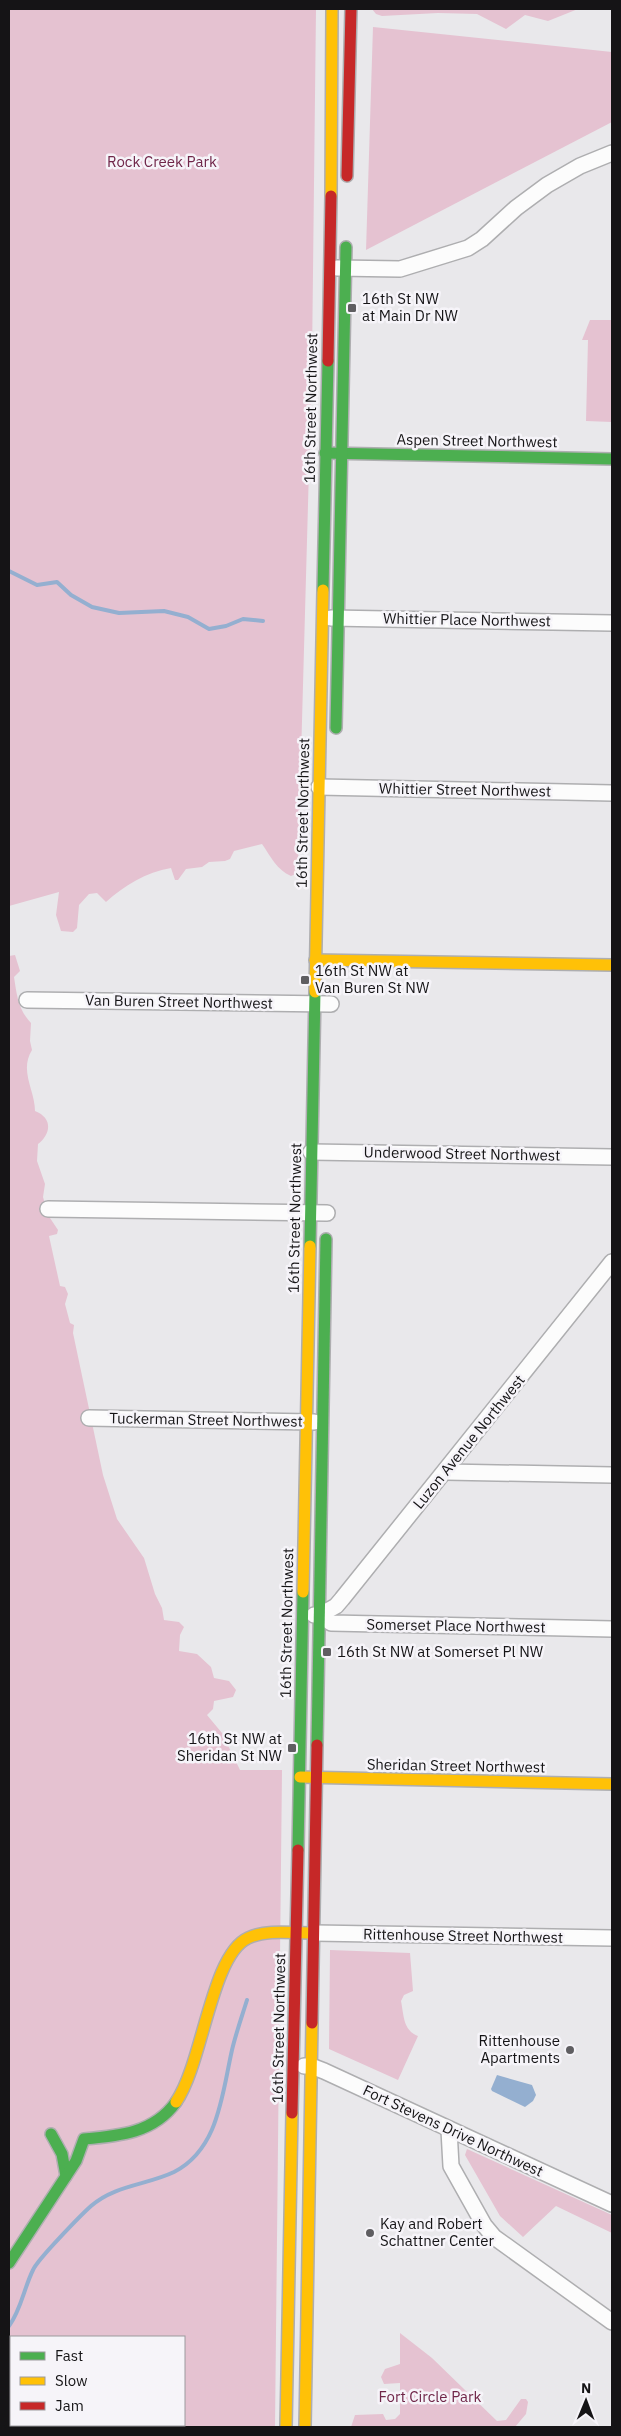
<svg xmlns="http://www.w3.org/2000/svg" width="621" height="2436" font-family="'IBM Plex Sans',sans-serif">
  <rect width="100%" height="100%" fill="#e9e8eb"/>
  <!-- green -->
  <g fill="#e5c2d1" fill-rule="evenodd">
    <path d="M9 9H316L312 360 298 866 296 874 291 876C277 870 271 857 262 844L234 851 230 859 225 861 209 862 202 867 186 869 178 880H175L171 868C146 872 124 886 106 902L97 893 89 894 79 905 77 928 73 932 61 931 56 915 59 892 9 906Z"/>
    <polygon points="372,9 578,9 548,21 525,15 506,29 477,14 438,13 382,16 376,14"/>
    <polygon points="373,27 612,52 612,122 366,250"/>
    <polygon points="590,320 612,320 612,422 586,421 588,340 582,340"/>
    <path d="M15 955 20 971 14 977C17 996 18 1009 31 1023L30 1041 32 1050C19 1071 35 1090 35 1111 53 1118 51 1134 38 1144L37 1161 45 1184 43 1197 48 1215 58 1230 57 1234 49 1236 60 1286 65 1287 68 1294 65 1304 70 1323 74 1325 73 1333 103 1475 117 1519 144 1558 155 1594 162 1608 164 1620 179 1622 184 1627 180 1635 179 1651 197 1654 211 1667 214 1678 229 1681 236 1690 233 1697 214 1701 213 1709 207 1715 222 1733 240 1770H282L275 2427H9V956ZM11 2337H184V2425H11Z"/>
    <path d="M330 1950 410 1953 413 1991 404 1995 401 2001C404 2016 403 2030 418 2036L398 2080 329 2049Z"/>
    <polygon points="467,2149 612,2215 612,2233 556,2206 523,2237 500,2216 465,2155"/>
    <polygon points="400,2333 432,2358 497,2421 506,2420 521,2399 526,2399 528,2402 526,2414 515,2427 351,2427 355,2415 383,2414 386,2420 395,2419 400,2414 400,2383 384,2384 381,2377 385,2369 400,2364"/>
  </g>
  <!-- water -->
  <polygon fill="#94afd0" points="497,2075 532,2085 536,2095 533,2101 525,2107 492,2091 491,2089"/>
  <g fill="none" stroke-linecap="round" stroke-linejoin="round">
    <!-- stream -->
    <g stroke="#94afd0" stroke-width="4">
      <polyline points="9,571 37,585 57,582 71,595 92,607 119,613 164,611 188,617 209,629 226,626 243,619 263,621"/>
      <path d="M9 2326C21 2310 24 2288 33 2270 37 2260 81 2215 91 2206 115 2185 147 2185 174 2172 219 2149 222 2094 232 2050 236 2033 242 2016 247 2000"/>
    </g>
    <defs>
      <g id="street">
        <polyline points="337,268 400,269 468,248 482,239 516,208 547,185 580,166 612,153"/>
        <polyline points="331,618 612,623"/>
        <polyline points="319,787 612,793"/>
        <polyline points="27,1000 331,1004"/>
        <polyline points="311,1152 612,1157"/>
        <polyline points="48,1209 327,1213"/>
        <polyline points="89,1418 314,1422"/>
        <polyline points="446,1472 612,1475"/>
        <polyline points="314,1615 320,1615 331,1623 612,1629"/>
        <polyline points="320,1615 336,1606 342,1599 612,1262"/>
        <polyline points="314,1933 612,1938"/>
        <polyline points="304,2066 311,2066 324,2071 612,2204"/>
        <polyline points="449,2130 451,2166 484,2225 494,2237 612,2322"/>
      </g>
      <g id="fast">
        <polyline points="325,453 612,459"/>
        <polyline points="323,590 328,361"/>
        <polyline points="336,728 346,247"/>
        <polyline points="310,1246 315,992"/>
        <polyline points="317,1745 326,1239"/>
        <polyline points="298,1850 303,1592"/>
        <polyline points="51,2134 62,2154 66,2176"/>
        <path d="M9 2263 76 2161 84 2139C119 2136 154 2133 176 2102"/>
      </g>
      <g id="slow">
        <polyline points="331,196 332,9"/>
        <polyline points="315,960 612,965"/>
        <polyline points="315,992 323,590"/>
        <polyline points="303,1592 310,1246"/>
        <polyline points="300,1777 612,1784"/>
        <path d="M176 2102C203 2063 211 1955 248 1938 267 1929 291 1933 312 1933"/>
        <polyline points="286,2427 292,2113"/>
        <polyline points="305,2427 312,2023"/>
      </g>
      <g id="jam">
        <polyline points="347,176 351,9"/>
        <polyline points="328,361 331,196"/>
        <polyline points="312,2023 317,1745"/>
        <polyline points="292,2113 298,1850"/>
        <polyline points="13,2425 27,2427"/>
      </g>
    </defs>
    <!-- street casing -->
    <use href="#street" stroke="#aeaeb0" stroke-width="18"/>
    <!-- fast casing -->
    <use href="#fast" stroke="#aeaeb0" stroke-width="14"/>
    <!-- slow casing -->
    <use href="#slow" stroke="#aeaeb0" stroke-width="14"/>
    <!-- jam casing -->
    <use href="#jam" stroke="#aeaeb0" stroke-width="14"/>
    <!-- street -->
    <use href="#street" stroke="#fcfcfc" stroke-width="15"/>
    <!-- fast -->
    <use href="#fast" stroke="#4caf50" stroke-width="11"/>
    <!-- slow -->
    <use href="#slow" stroke="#ffc107" stroke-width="11"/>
    <!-- jam -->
    <use href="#jam" stroke="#c62828" stroke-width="11"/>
  </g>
  <!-- markers -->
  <g fill="#5f5e61" stroke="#f6f4f9" stroke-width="2">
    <rect x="347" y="303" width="10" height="10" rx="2.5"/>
    <rect x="300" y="975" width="10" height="10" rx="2.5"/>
    <rect x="322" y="1647" width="10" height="10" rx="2.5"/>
    <rect x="287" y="1743" width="10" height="10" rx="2.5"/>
    <circle cx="570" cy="2050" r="5"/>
    <circle cx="370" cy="2233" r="5"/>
  </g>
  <g text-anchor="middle" stroke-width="5" stroke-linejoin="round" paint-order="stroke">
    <!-- park labels -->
    <g font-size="15" fill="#702649" stroke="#f6f4f9">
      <text x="162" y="167">Rock Creek Park</text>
      <text x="430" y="2402">Fort Circle Park</text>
    </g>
    <!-- poi labels -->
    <g font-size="15" fill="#151416" stroke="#f6f4f9" text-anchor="start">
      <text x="362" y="304">16th St NW<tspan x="362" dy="17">at Main Dr NW</tspan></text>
      <text x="315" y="976">16th St NW at<tspan x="315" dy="17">Van Buren St NW</tspan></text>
      <text x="337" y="1657">16th St NW at Somerset Pl NW</text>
      <text x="282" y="1744" text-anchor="end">16th St NW at<tspan x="282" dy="17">Sheridan St NW</tspan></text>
      <text x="560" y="2046" text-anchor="end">Rittenhouse<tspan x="560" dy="17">Apartments</tspan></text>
      <text x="380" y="2229">Kay and Robert<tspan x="380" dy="17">Schattner Center</tspan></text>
    </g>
    <!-- street labels -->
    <g font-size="15" fill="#151416" stroke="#f6f4f9">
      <text transform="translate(311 408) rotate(-89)" y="5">16th Street Northwest</text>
      <text transform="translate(477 441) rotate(1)" y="5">Aspen Street Northwest</text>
      <text transform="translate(467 620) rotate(1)" y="5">Whittier Place Northwest</text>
      <text transform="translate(465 790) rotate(1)" y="5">Whittier Street Northwest</text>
      <text transform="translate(303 813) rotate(-89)" y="5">16th Street Northwest</text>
      <text transform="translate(179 1002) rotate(1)" y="5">Van Buren Street Northwest</text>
      <text transform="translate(462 1154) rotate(1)" y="5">Underwood Street Northwest</text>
      <text transform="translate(295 1218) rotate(-89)" y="5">16th Street Northwest</text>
      <text transform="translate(206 1420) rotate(1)" y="5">Tuckerman Street Northwest</text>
      <text transform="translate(469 1442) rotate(-51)" y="5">Luzon Avenue Northwest</text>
      <text transform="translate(287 1623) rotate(-89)" y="5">16th Street Northwest</text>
      <text transform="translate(456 1626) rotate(1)" y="5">Somerset Place Northwest</text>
      <text transform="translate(456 1766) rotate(1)" y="5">Sheridan Street Northwest</text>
      <text transform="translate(463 1936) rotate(1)" y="5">Rittenhouse Street Northwest</text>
      <text transform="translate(279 2028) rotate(-89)" y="5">16th Street Northwest</text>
      <text transform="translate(453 2131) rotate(25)" y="5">Fort Stevens Drive Northwest</text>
    </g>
  </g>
  <!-- border -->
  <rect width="621" height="2436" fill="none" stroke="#151416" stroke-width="20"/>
  <!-- legend -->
  <rect x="10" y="2336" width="175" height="90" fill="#f6f4f9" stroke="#9c9a9e"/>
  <rect x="20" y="2352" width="25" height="8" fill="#4caf50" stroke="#9c9a9e"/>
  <text x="55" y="2361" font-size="15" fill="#151416">Fast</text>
  <rect x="20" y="2377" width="25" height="8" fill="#ffc107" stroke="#9c9a9e"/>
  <text x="55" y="2386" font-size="15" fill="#151416">Slow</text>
  <rect x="20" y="2402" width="25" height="8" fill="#c62828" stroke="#9c9a9e"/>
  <text x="55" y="2411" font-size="15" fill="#151416">Jam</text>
  <!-- north arrow -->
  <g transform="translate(586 2401) rotate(1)" stroke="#f6f4f9" stroke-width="4" paint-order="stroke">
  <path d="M0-4L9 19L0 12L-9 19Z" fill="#151416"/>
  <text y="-8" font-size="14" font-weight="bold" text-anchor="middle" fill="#151416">N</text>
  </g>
</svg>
